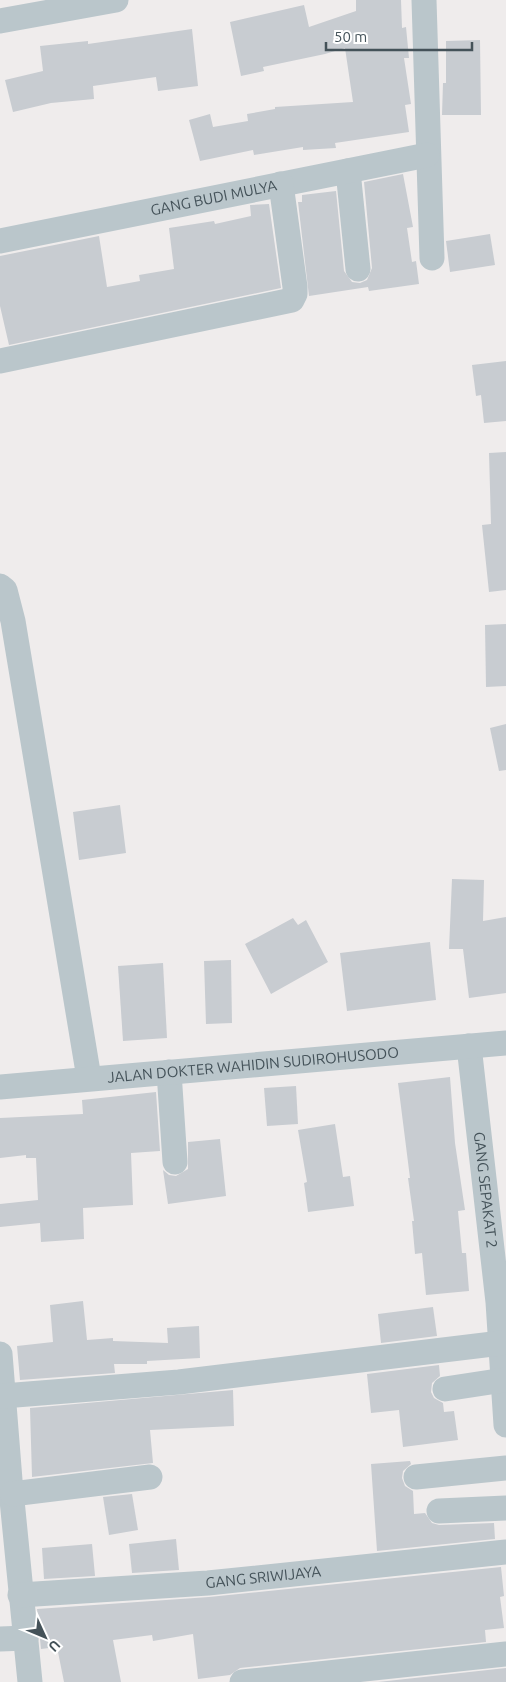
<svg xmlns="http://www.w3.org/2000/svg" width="506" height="1682" font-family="Ubuntu,sans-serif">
  <rect width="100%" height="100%" fill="#efecec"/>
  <!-- building -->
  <g fill="#c8ccd1">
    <polygon points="356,0 401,0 402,28 406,27 409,58 404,58 411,104 405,105 409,132 335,143 336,148 303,150 303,147 254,155 253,150 200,161 189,120 210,114 213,127 248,121 247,114 275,109 275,107 353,102 345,48 325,54 263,67 264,71 241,76 230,22 304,5 309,27 356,11"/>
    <polygon points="192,29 198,86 158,91 156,77 93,86 94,99 51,103 13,112 5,80 43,71 40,46 88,41 88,44"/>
    <polygon points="480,40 481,115 442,115 443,83 446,83 446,41"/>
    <polygon points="403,174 413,227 407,228 412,262 416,261 419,284 369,291 368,287 309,296 298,202 302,202 302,195 336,191 344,271 352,282 360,283 367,280 372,268 364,182"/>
    <polygon points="269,204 281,288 9,345 0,306 0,256 99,236 107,287 140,281 139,275 174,269 169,228 214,221 215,224 251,216 250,205"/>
    <polygon points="490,234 495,265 450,272 446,241"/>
    <polygon points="506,361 506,421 484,423 481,395 476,396 472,365"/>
    <polygon points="506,452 506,590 489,592 482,525 491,524 489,453"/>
    <polygon points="506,624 506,686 486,687 485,625"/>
    <polygon points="506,724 506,770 499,771 490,728"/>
    <polygon points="120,805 126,853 79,860 73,812"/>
    <polygon points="452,879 484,880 483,921 506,917 506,993 469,998 463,949 449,949"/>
    <polygon points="293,918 298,925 306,920 328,962 271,994 245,944"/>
    <polygon points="430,942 436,1000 347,1011 340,953"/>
    <polygon points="231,960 232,1023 206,1024 204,961"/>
    <polygon points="163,963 167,1038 123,1041 118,966"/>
    <polygon points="450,1077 455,1143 465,1210 458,1211 462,1253 466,1253 469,1291 426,1295 422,1253 415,1254 412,1221 414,1221 408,1178 410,1178 398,1083"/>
    <polygon points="296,1086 298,1124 267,1126 264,1088"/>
    <polygon points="156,1092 160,1151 131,1153 133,1205 83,1208 84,1239 41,1242 40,1223 0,1227 0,1204 38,1200 36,1158 26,1158 26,1155 0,1158 0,1118 83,1114 82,1100"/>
    <polygon points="335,1124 343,1177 350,1176 354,1206 308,1212 304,1183 307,1182 298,1130"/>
    <polygon points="220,1139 226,1196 168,1204 163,1170 169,1175 176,1176 188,1169 188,1142"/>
    <polygon points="83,1301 87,1340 113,1338 113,1341 168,1343 167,1328 199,1326 200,1358 147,1361 147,1364 114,1364 115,1373 20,1380 17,1346 53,1342 50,1305"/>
    <polygon points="433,1307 437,1336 381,1343 378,1314"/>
    <polygon points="439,1365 440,1376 432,1383 431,1392 434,1398 443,1403 444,1412 454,1411 458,1440 403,1447 399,1410 371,1413 367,1374"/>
    <polygon points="233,1390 234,1426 150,1430 153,1463 32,1477 30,1408"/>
    <polygon points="410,1461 411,1464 403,1471 402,1478 405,1486 413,1491 414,1514 425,1513 432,1523 439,1525 494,1523 495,1539 377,1551 371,1464"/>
    <polygon points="132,1494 138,1530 109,1535 103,1497"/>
    <polygon points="176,1539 179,1570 132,1573 129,1544"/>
    <polygon points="92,1544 95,1576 44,1579 42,1548"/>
    <polygon points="501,1567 504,1596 500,1597 504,1628 485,1630 486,1642 240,1668 230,1675 198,1679 193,1634 153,1641 152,1635 113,1640 121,1682 64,1682 57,1647 41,1649 37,1609 209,1597"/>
    <polygon points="506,1668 506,1682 378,1682"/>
  </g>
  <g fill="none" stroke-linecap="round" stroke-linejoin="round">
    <!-- minor -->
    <g stroke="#bac6cb" stroke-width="25">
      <polyline points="424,0 432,258"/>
      <polyline points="0,21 116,0"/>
      <polyline points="348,171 358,269"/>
      <path id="s1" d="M0 241 427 155"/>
      <polyline points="0,361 292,300 295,294 295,287 281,184"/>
      <polyline points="0,586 5,590 13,621 89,1078"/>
      <path id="s2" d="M469 1046 498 1302 506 1425"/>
      <polyline points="169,1072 175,1162"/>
      <path id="s3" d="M0 1087 506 1043"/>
      <polyline points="0,1354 10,1480 30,1682"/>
      <polyline points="445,1389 504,1380"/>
      <polyline points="3,1396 179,1382 501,1343"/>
      <polyline points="416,1477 506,1468"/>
      <polyline points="12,1494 150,1477"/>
      <polyline points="439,1511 506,1508"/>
      <path id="s4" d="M20 1595 208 1583 506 1552"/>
      <polyline points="0,1639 26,1638"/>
      <polyline points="242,1682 506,1654"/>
    </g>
  </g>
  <g text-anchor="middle" stroke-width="4" stroke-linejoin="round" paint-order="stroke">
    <!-- street labels -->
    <g font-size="15" fill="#445259" stroke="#fff">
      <text dy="5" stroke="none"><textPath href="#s1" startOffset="218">GANG BUDI MULYA</textPath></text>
      <text dy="5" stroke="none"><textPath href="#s3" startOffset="254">JALAN DOKTER WAHIDIN SUDIROHUSODO</textPath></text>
      <text dy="5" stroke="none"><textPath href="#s2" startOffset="145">GANG SEPAKAT 2</textPath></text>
      <text dy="5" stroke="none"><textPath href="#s4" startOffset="244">GANG SRIWIJAYA</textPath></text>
    </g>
  </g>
  <!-- north arrow -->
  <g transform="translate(45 1637) rotate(134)" stroke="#ffffff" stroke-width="4" paint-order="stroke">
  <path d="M0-4L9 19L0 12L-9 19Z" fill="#445259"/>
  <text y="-8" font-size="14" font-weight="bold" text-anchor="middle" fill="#445259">U</text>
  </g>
  <!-- scale -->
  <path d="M326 42v8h146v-8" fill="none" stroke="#445259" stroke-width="2.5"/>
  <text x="334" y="42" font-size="15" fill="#445259" stroke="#ffffff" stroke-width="4" paint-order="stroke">50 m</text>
</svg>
